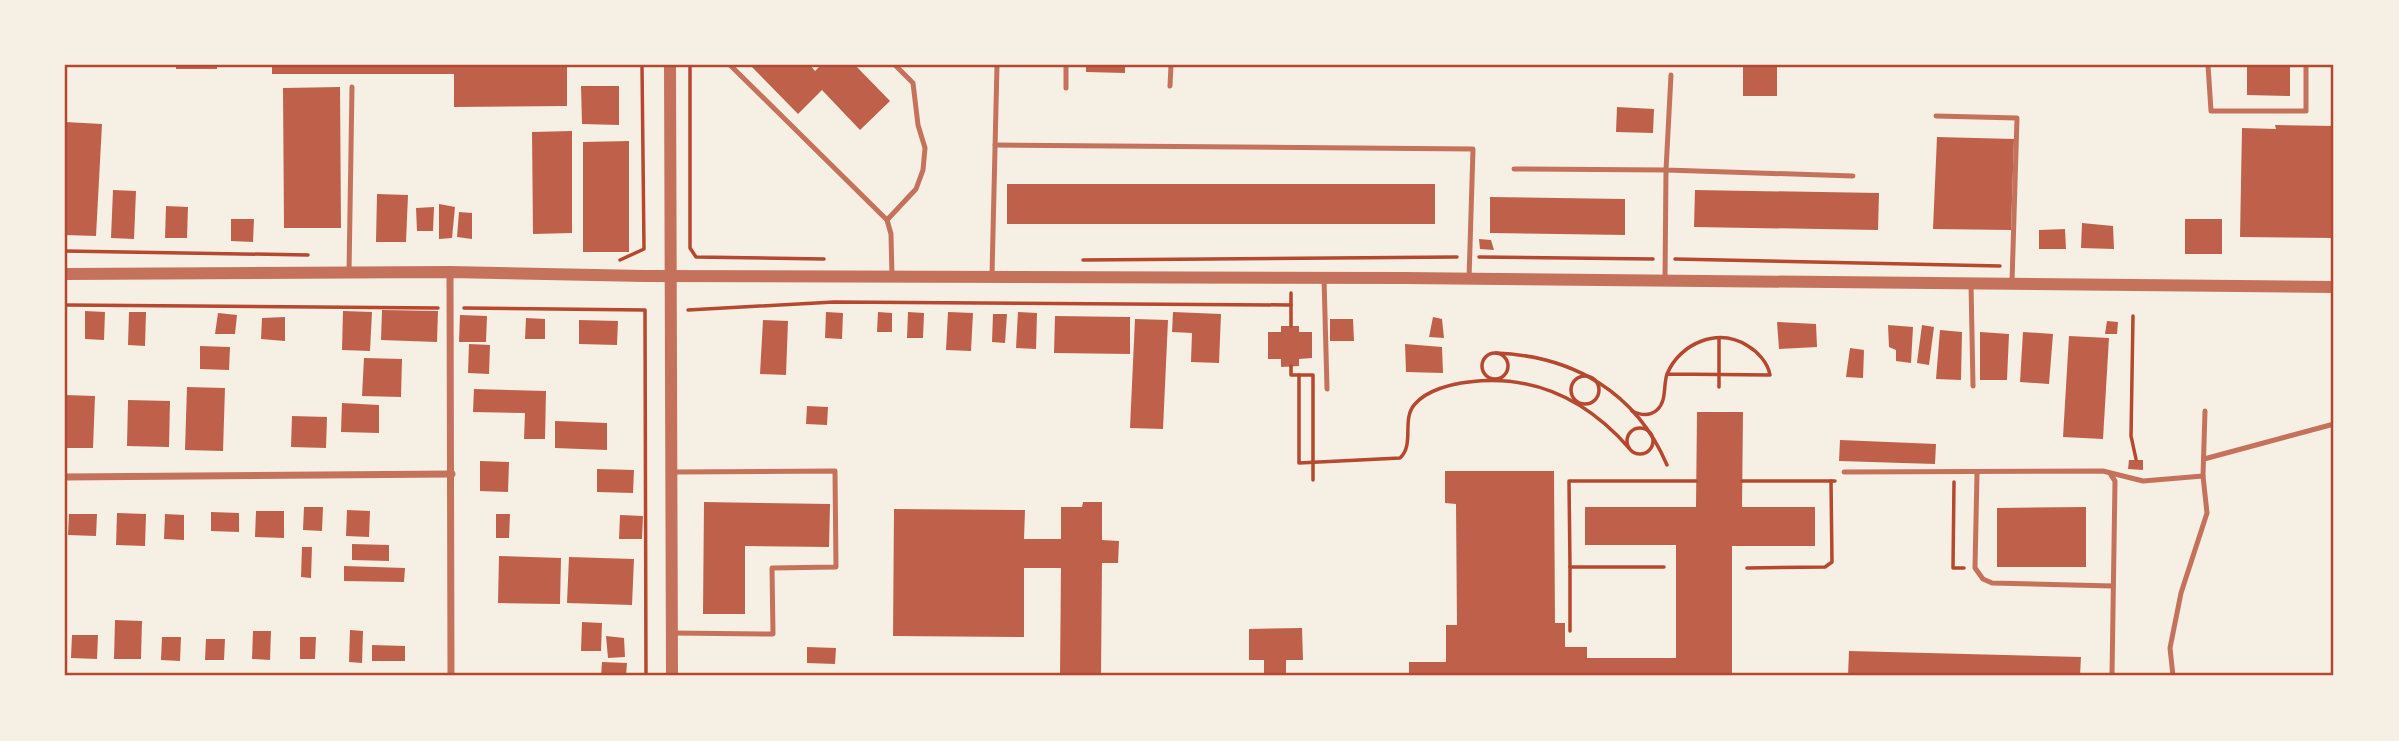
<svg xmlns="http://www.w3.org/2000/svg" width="2399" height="741" font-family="'Fira Sans',sans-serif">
  <rect width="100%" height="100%" fill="#f6efe4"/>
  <!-- building -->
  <g fill="#bf614a">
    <rect x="176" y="65" width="41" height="4"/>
    <polygon points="272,65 567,65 567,106 454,107 454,74 272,74"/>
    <polygon points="750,65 810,65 815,71 821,65 855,65 890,101 860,130 822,90 798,114"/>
    <polygon points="1086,65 1125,65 1125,73 1086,72"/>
    <rect x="1743" y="65" width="34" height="31"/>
    <polygon points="2247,65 2290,65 2290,96 2247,95"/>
    <polygon points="581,86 619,86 619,125 582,124"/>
    <polygon points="340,87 341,228 284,228 283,88"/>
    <polygon points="1617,107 1654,109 1653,133 1616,132"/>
    <polygon points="65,122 102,124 96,236 65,235"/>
    <polygon points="2275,125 2334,126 2334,238 2240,237 2242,128 2276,129"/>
    <polygon points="572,131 572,233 533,234 532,132"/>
    <polygon points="1937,137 2014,139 2011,230 1933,229"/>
    <polygon points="629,141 629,252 583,252 583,142"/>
    <rect x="1007" y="184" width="428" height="40"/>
    <polygon points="113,190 136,191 134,239 111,238"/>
    <polygon points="1695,190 1879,193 1878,230 1694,227"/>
    <polygon points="377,194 408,195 406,242 376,242"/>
    <polygon points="1490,197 1625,199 1625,235 1490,233"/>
    <polygon points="439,204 455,207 452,238 439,239"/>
    <polygon points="166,206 188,207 187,238 165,238"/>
    <polygon points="434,207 433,231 417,231 416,208"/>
    <polygon points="459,212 472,213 472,239 457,237"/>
    <polygon points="231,219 254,219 253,242 231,241"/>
    <rect x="2185" y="219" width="37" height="35"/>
    <polygon points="2082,223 2113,226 2114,249 2081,248"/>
    <polygon points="2065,229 2066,249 2039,249 2039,230"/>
    <polygon points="1479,239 1491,240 1494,250 1480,249"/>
    <polygon points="382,310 438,311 437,342 381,340"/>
    <polygon points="85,311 105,312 104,340 85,339"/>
    <polygon points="343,311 372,312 370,351 342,350"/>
    <polygon points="129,312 146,312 145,346 128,345"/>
    <polygon points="826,312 843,313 842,339 825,338"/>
    <polygon points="878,312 892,313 892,332 877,332"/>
    <polygon points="908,312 924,313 923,338 907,338"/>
    <polygon points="948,312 973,313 971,351 946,350"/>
    <polygon points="1018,312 1037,313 1036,349 1016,348"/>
    <polygon points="1173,312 1221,314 1219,363 1191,362 1192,333 1172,332"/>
    <polygon points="218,313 237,315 235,334 215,334"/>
    <polygon points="993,314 1007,314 1005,343 992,342"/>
    <polygon points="460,315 487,316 486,342 459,342"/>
    <polygon points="1055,316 1130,317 1130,354 1054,353"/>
    <polygon points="285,317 285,341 261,339 262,318"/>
    <polygon points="1433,317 1442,319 1444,338 1429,337"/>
    <polygon points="526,318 545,319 545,339 525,339"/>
    <polygon points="1135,319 1168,320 1163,429 1130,428"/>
    <polygon points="1330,319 1353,319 1354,341 1330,341"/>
    <polygon points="579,320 618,321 617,345 579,344"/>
    <polygon points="763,320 788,321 786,375 760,374"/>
    <polygon points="2107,321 2118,322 2117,334 2105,334"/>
    <polygon points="1777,322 1816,324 1817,347 1779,349"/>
    <polygon points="1888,325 1913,327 1911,363 1896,361 1896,350 1889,347"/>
    <polygon points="1922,325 1934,327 1929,365 1917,363"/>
    <polygon points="1281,326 1299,326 1299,332 1312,332 1312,358 1299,359 1299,366 1281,367 1281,359 1268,359 1268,332 1281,332"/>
    <polygon points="1940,330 1962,332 1961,380 1936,379"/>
    <polygon points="1980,332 2009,334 2007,380 1980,380"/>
    <polygon points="2023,332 2053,334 2049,384 2020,382"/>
    <polygon points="2069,336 2109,338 2103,439 2063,437"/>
    <polygon points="469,344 490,345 489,374 468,373"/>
    <polygon points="1405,344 1442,347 1443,373 1406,372"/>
    <polygon points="200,346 230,347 229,370 200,369"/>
    <polygon points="1850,348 1864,350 1863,378 1846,377"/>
    <polygon points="364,358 402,359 401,397 362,396"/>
    <polygon points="187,387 225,388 223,451 185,450"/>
    <polygon points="474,389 546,391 545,439 524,439 525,413 473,412"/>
    <polygon points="65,395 95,396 93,448 65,448"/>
    <polygon points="128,400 170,401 169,447 127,446"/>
    <polygon points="342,403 379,405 379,433 341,432"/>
    <polygon points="807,406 828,407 827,425 806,424"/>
    <polygon points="1697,412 1743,412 1742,507 1815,507 1815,546 1732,546 1732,676 1409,676 1409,662 1446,662 1446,625 1457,625 1456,504 1445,503 1445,471 1554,471 1555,623 1565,623 1565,647 1587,647 1587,658 1676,658 1676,545 1585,545 1585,507 1696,507"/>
    <polygon points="292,416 327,417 326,448 291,447"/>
    <polygon points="555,421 607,423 607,450 555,448"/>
    <polygon points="1840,440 1936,444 1935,464 1839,461"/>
    <polygon points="2129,460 2143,460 2143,470 2128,469"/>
    <polygon points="480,461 509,462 508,492 480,491"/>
    <polygon points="597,469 634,470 633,493 597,492"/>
    <polygon points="704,502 830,504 829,547 745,546 745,614 703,614"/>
    <polygon points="1083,502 1102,502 1102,540 1119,541 1118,563 1102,563 1101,675 1060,675 1061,568 1024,568 1024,637 893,636 894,509 1025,510 1024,539 1061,539 1061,507 1082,507"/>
    <polygon points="304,507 323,507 322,531 303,530"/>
    <polygon points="2086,507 2086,567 1997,567 1997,508"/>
    <polygon points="347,510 370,511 369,537 346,536"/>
    <polygon points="256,511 284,511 284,538 255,537"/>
    <polygon points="211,512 239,513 239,532 211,531"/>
    <polygon points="117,513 146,514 145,546 116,545"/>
    <polygon points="69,514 97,514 96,536 68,535"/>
    <polygon points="165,514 184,515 184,540 164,539"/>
    <polygon points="496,514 510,514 509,538 496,538"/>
    <polygon points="620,515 643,516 642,539 619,539"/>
    <polygon points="352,544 389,545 389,561 352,560"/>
    <polygon points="302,547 312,547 311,578 301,577"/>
    <polygon points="499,556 561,558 560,604 498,603"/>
    <polygon points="569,557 634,559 632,605 567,603"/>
    <polygon points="344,566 405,568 404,582 344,581"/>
    <polygon points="115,620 142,621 141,659 114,659"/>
    <polygon points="582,622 602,623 601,651 581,651"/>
    <polygon points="1302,628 1303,660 1286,660 1286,676 1264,676 1264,660 1249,660 1249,629"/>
    <polygon points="350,630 363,631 362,663 349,662"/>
    <polygon points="253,631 271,631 270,660 252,659"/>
    <polygon points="72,635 98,635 97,659 71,658"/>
    <polygon points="606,636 624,638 625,657 608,658"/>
    <polygon points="162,637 181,637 180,661 161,660"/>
    <polygon points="300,637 316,637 315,659 300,659"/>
    <polygon points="206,639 225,639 224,660 205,660"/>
    <polygon points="372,645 405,646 405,661 372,661"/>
    <polygon points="807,647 836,648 835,664 807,663"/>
    <polygon points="1849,651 2081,657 2080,676 1848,676"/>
    <polygon points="602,662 627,663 626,676 601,676"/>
  </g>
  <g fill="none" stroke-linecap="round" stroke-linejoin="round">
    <!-- path -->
    <g stroke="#b5482f" stroke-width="3.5">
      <polyline points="690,65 690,248 696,257 824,259"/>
      <polyline points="65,251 308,255"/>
      <polyline points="1479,257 1653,259"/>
      <polyline points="1675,259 2000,266"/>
      <polyline points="620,260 644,249 642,65"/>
      <polyline points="1083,260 1457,257"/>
      <polyline points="1291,293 1291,326"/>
      <polyline points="65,305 438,308"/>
      <polyline points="464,308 645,310 646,676"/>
      <polyline points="688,310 834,302 1291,305"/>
      <polyline points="2133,316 2131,436 2136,459"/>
      <circle cx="1495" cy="366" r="13"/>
      <path d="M1496 353C1573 356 1636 392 1667 465"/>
      <polyline points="1291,366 1291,375 1313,375 1313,480"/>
      <path d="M1299 375V463L1400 458C1415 444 1401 419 1415 404 1427 390 1451 384 1469 382 1534 374 1586 399 1629 448"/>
      <circle cx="1585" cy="390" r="14"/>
      <polyline points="1719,387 1719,338"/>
      <path d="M1632 411C1640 415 1649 417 1657 410 1667 401 1663 386 1667 374 1680 343 1718 327 1748 346 1758 352 1768 363 1770 375L1668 374"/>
      <circle cx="1640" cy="441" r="13"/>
      <polyline points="1742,481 1831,481"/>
      <polyline points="1954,482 1953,568 1964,568"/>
      <polyline points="1570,567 1569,481 1696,481"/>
      <polyline points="1747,568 1825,567 1832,562 1831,481 1835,481"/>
      <polyline points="1570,631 1570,567 1664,567"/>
    </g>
    <!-- service -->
    <g stroke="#c5725c" stroke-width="5">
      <polyline points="2208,65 2211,111 2306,111 2306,65"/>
      <polyline points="731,66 887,220 891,234 892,276"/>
      <polyline points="1671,75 1666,170 1853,176"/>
      <polyline points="1170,86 1171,65"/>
      <polyline points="1066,88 1066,65"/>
      <polyline points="1936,116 2017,118 2012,282"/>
      <polyline points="995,145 1473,149 1469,279"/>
      <polyline points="1514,169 1666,170 1665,281"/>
      <polyline points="887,220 916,189 923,170 925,148 918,125 913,83 895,65"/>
      <polyline points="349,273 352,87"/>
      <polyline points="992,275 997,65"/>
      <polyline points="1324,278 1327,389"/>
      <polyline points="1971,283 1973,386"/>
      <polyline points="2204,459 2334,424"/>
      <polyline points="1844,472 2103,471 2143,481 2203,476 2205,411"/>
      <polyline points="1977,473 1975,568 1983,579 1992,583 2113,586"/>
      <polyline points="2111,475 2115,481 2112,676"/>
      <polyline points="672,633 773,634 772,568 836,567 835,471 673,472"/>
      <polyline points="2173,676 2170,648 2181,593 2207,513 2203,476"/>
    </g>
    <!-- minor -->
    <g stroke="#c5725c" stroke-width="7">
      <polyline points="450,272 451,676"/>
      <polyline points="65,477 452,474"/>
    </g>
    <!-- tertiary -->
    <g stroke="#c5725c" stroke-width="12">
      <polyline points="670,65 672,676"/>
      <polyline points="65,274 450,272 644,276 1404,278 2334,287"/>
    </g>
  </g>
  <!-- border -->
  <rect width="2399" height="741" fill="none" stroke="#f6efe4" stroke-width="133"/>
  <rect x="66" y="66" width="2266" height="608" fill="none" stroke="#b5482f" stroke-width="2.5"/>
</svg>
